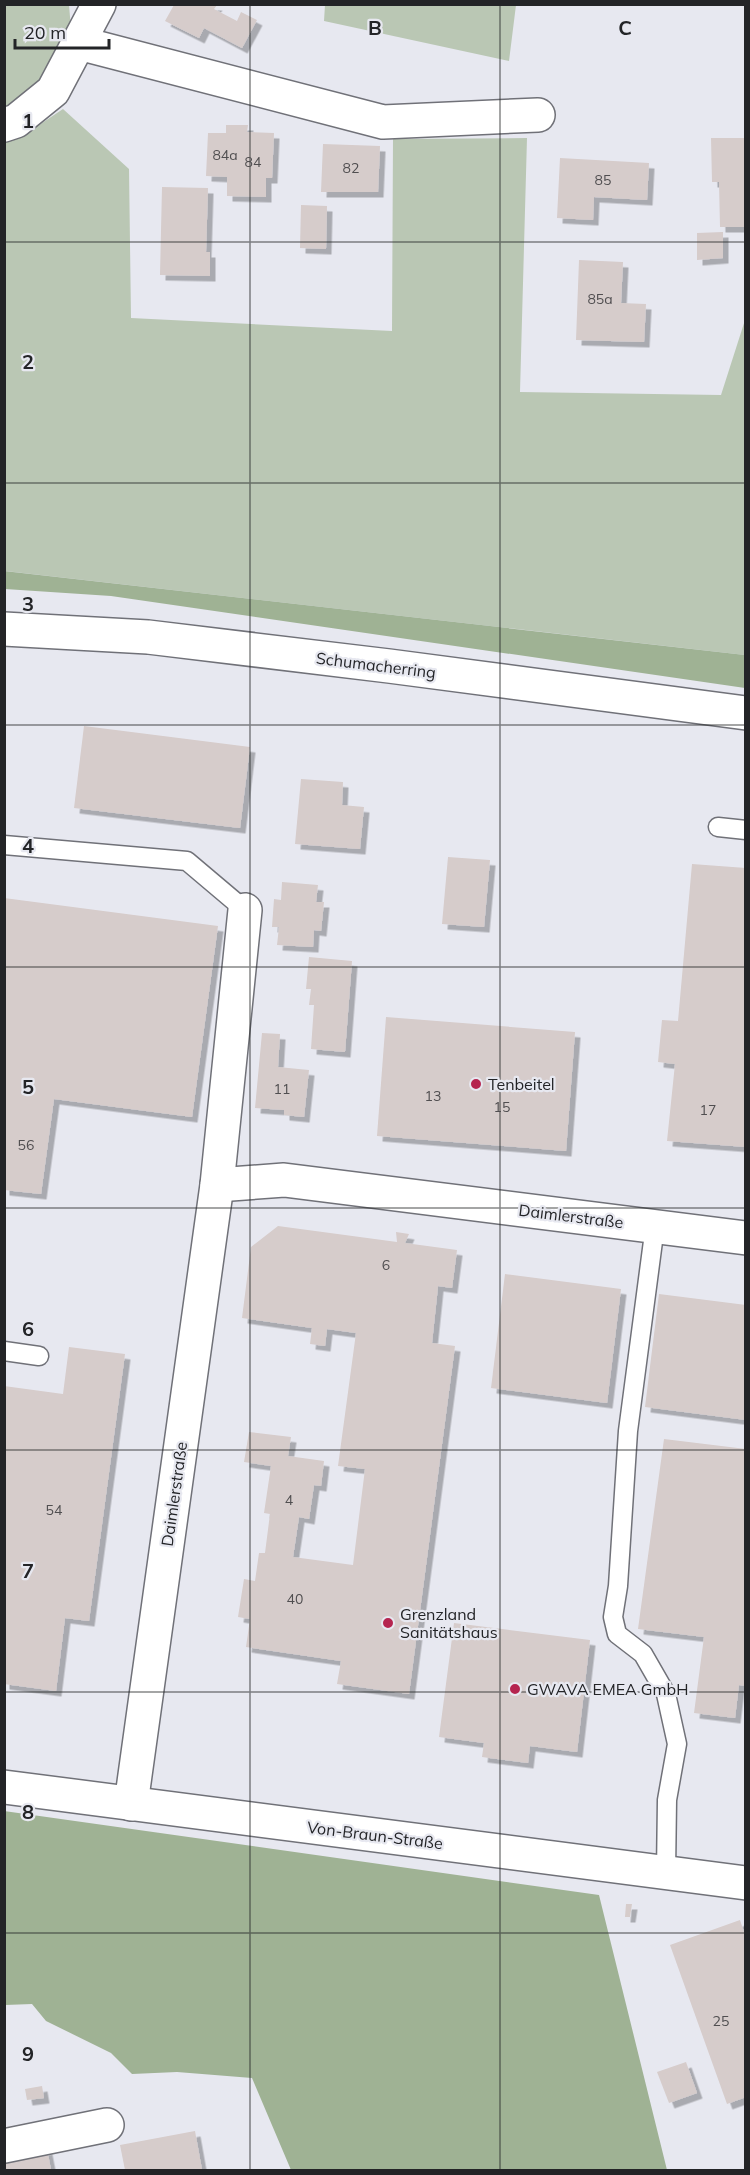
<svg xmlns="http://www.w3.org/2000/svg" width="750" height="2175" font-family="Mulish,sans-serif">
  <defs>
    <filter id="shadow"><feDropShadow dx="5.5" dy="5.5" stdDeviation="0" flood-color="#0004"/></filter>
  </defs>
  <rect width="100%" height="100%" fill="#e7e8f0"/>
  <!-- green -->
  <g fill="#bac7b4">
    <polygon points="5,5 69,5 72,41 27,101 5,110"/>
    <polygon points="325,5 516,5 509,61 324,21"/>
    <polygon points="63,109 129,169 131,318 392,331 393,139 527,138 520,392 721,395 745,320 745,655 5,571 5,139 27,133"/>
  </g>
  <!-- forest -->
  <g fill="#9fb294">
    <polygon points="4,571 745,655 745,688 111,596 5,589"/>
    <polygon points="4,1811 599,1895 667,2170 291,2170 252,2078 177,2072 132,2074 111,2053 46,2021 32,2004 5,2005"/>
  </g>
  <!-- building -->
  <g fill="#d6cccb" filter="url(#shadow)">
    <polygon points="174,5 217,5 214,9 237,21 241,12 257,20 242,48 204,28 199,38 165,21"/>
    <polygon points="226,125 248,125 247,132 274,133 272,178 266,178 266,197 227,196 227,177 206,176 208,133 226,133"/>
    <polygon points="711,138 744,138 746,227 720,227 719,182 712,182"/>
    <polygon points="323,144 380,146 378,192 321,192"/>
    <polygon points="560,158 649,163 647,200 594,197 593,220 557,218"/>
    <polygon points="162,187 208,188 206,252 210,252 210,276 160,275"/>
    <polygon points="301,205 327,206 326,249 300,248"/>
    <polygon points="723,232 723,258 697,260 697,233"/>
    <polygon points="579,260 623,262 621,303 646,304 644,342 576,340"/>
    <polygon points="84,726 250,747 240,828 74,808"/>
    <polygon points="301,779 343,782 342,805 364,807 360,849 295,844"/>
    <polygon points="448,857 490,860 484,927 442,924"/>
    <polygon points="692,864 746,868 746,1147 667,1141 675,1064 658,1062 662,1020 678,1021"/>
    <polygon points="282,882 318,885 316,902 324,902 321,931 314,930 313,947 277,945 279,927 272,927 274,899 281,900"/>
    <polygon points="4,898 218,926 192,1117 54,1099 41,1194 4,1190"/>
    <polygon points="309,957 352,961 345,1052 311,1049 314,1005 309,1005 311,989 306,989"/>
    <polygon points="386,1017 575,1032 566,1151 377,1136"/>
    <polygon points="262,1033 280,1034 278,1067 309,1070 304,1117 284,1115 284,1110 255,1108"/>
    <polygon points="278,1226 397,1242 396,1232 409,1234 405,1243 457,1250 452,1288 438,1286 437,1296 432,1343 455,1346 409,1694 337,1684 341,1661 246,1647 250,1619 238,1617 244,1579 255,1581 259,1553 265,1553 270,1514 264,1513 271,1466 244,1462 249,1432 291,1437 288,1456 324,1461 321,1486 314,1485 309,1519 299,1517 293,1557 353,1565 365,1469 338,1466 356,1333 327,1329 325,1346 310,1344 312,1328 242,1318 251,1247"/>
    <polygon points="505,1274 621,1289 607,1403 491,1388"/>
    <polygon points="659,1294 746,1305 746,1420 645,1407"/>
    <polygon points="69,1347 125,1354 89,1621 65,1618 56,1691 4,1684 4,1386 63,1394"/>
    <polygon points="664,1439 746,1449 746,1686 739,1685 735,1718 694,1713 704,1637 638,1629"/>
    <polygon points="454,1623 590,1640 577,1752 530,1746 528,1763 482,1757 484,1743 439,1737"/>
    <polygon points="626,1904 632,1904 630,1917 625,1917"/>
    <polygon points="740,1920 746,1938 746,2097 727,2104 670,1945"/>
    <polygon points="686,2062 697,2093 669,2103 657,2072"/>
    <polygon points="42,2086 44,2098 27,2100 25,2089"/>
    <polygon points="195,2131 202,2170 125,2170 120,2145"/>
    <polygon points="47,2149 51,2170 4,2170 4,2157"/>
  </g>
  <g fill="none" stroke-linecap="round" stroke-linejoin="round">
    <defs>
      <g id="service">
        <polyline points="718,827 746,830"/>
        <polyline points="4,845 187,861 245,910"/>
        <polyline points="655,1226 628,1431 618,1586 613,1617 617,1634 643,1654 666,1694 677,1744 667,1800 666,1872"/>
        <polyline points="4,1351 39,1356"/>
      </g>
      <g id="minor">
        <polyline points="79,43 383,122 538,115"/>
        <polyline points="4,125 16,121 53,91 99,4"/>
        <polyline points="217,1185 284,1180 746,1238"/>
        <polyline points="4,1787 746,1883"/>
        <polyline points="131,1804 217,1185 245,910"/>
        <polyline points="4,2146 107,2125"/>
      </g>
      <polyline id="secondary" points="4,629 148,637 389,666 746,713"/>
    </defs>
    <!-- service casing -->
    <use href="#service" stroke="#707178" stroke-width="21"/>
    <!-- minor casing -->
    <use href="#minor" stroke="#707178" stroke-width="36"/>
    <!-- secondary casing -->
    <use href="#secondary" stroke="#707178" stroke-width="36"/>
    <!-- service -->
    <use href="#service" stroke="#fff" stroke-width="18"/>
    <!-- minor -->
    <use href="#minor" stroke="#fff" stroke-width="33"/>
    <!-- secondary -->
    <use href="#secondary" stroke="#fff" stroke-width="33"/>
  </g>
  <!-- grid -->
  <path fill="none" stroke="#232427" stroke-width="1.5" stroke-opacity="0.55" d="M250 4V2170M500 4V2170M4 242H746M4 483H746M4 725H746M4 967H746M4 1208H746M4 1450H746M4 1692H746M4 1933H746"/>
  <!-- markers -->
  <g fill="#b5244f" stroke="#e7e8f0" stroke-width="2">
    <circle cx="476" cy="1084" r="6"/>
    <circle cx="388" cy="1623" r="6"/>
    <circle cx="515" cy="1689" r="6"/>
  </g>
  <g text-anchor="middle" stroke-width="4.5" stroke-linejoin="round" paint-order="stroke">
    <!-- number labels -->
    <g font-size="14" fill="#504e50">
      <text x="225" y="160">84a</text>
      <text x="253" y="167">84</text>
      <text x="351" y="173">82</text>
      <text x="603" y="185">85</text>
      <text x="600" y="304">85a</text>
      <text x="282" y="1094">11</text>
      <text x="433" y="1101">13</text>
      <text x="502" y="1112">15</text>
      <text x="708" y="1115">17</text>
      <text x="26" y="1150">56</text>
      <text x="386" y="1270">6</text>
      <text x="289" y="1505">4</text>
      <text x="54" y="1515">54</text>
      <text x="295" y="1604">40</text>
      <text x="721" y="2026">25</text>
    </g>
    <!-- street labels -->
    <g font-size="16" fill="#232427" stroke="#e7e8f0">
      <text transform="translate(376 665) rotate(7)" y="6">Schumacherring</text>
      <text transform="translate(571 1216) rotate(7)" y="6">Daimlerstraße</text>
      <text transform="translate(174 1494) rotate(-82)" y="6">Daimlerstraße</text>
      <text transform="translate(375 1835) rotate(7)" y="6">Von-Braun-Straße</text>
    </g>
    <!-- poi labels -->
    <g font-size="16" fill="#232427" stroke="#e7e8f0" text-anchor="start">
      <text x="488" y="1090">Tenbeitel</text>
      <text x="400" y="1620">Grenzland<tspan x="400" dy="18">Sanitätshaus</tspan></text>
      <text x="527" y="1695">GWAVA EMEA GmbH</text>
    </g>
  </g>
  <g font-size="20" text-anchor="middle" font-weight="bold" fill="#232427" stroke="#e7e8f0" stroke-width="4.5" stroke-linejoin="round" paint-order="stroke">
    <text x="375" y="35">B</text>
    <text x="625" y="35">C</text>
    <text x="28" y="128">1</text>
    <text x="28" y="369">2</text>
    <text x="28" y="611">3</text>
    <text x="28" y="853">4</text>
    <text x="28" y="1094">5</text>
    <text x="28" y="1336">6</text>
    <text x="28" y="1578">7</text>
    <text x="28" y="1819">8</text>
    <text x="28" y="2061">9</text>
  </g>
  <!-- border -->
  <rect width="750" height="2175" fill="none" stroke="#232427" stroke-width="12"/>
  <!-- scale -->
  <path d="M15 39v9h94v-9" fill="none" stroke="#232427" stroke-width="3"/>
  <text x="24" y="39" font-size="18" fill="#232427" stroke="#e7e8f0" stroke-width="4.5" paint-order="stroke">20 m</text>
</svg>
